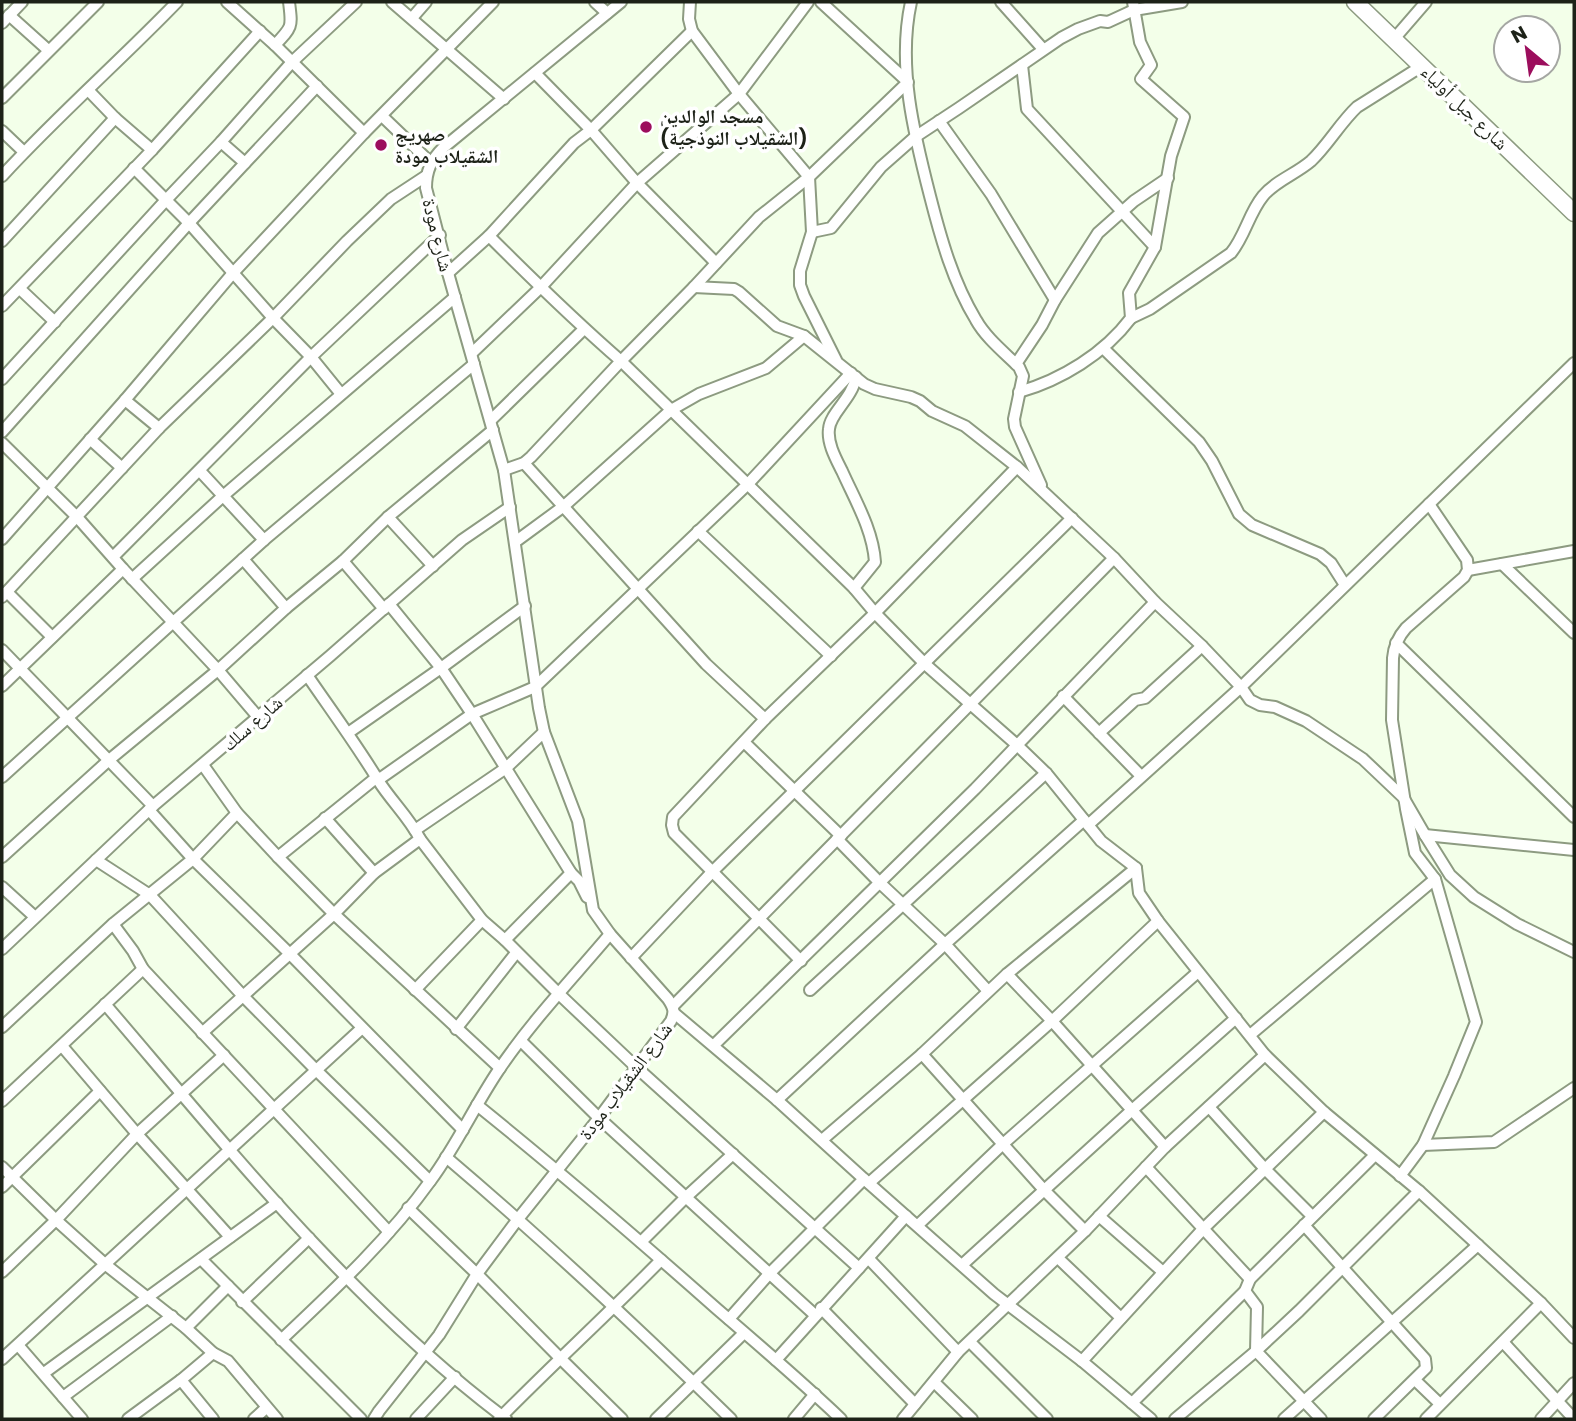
<svg xmlns="http://www.w3.org/2000/svg" width="1576" height="1421" font-family="Poppins,'Noto Naskh Arabic',sans-serif">
  <rect width="100%" height="100%" fill="#f3ffe9"/>
  <g fill="none" stroke-linecap="round" stroke-linejoin="round">
    <defs>
      <g id="minor">
        <polyline points="227,2 275,45 364,133"/>
        <polyline points="392,2 504,99"/>
        <polyline points="595,2 607,13"/>
        <polyline points="690,2 689,19 692,31 739,94 809,177 812,232 800,271 800,285 804,296 836,360"/>
        <path d="M911 2C897 66 914 134 930 196 941 239 953 282 976 320 986 338 1005 353 1019 367L1023 376 1014 419 1015 427 1041 485"/>
        <polyline points="1001,2 1043,49"/>
        <polyline points="9,15 48,50"/>
        <polyline points="412,18 426,2"/>
        <polyline points="2,23 22,2"/>
        <polyline points="1394,39 1426,2"/>
        <path d="M275 45C293 26 292 27 289 2"/>
        <polyline points="1022,65 1027,109 1155,247"/>
        <polyline points="535,73 591,130 637,183 716,263"/>
        <polyline points="88,90 115,118 152,150"/>
        <polyline points="2,98 98,2"/>
        <polyline points="382,116 431,163"/>
        <polyline points="939,121 991,194 1055,300"/>
        <polyline points="2,131 24,152"/>
        <polyline points="221,142 245,163"/>
        <polyline points="134,168 189,223 273,318 311,357 341,394"/>
        <path d="M2 176C58 115 120 61 177 2"/>
        <polyline points="812,232 831,228 881,167 915,137 959,108 1061,38 1078,29 1100,21 1108,22 1134,10 1182,2"/>
        <path d="M489 236C532 279 575 321 621 361L854 588 875 613 925 664 1017 745 1046 773 1101 841 1136 868 1139 893 1158 921 1265 1055 1324 1112 1419 1191 1541 1303 1574 1338"/>
        <polyline points="2,241 115,118"/>
        <polyline points="448,273 489,236 574,143 591,130 692,31"/>
        <polyline points="694,287 734,289 739,292 777,326 804,336 864,384 875,389 911,397 920,401 932,411 965,426 1017,467 1114,558 1155,602 1202,646 1241,687 1250,700 1260,705 1275,707 1306,721 1363,759 1403,797 1425,835 1450,875 1474,897 1517,924 1574,952"/>
        <polyline points="20,289 55,322"/>
        <polyline points="2,306 152,150 260,31"/>
        <path d="M1131 318 1150 309 1231 253C1245 236 1249 213 1263 196 1275 181 1296 174 1311 161 1328 145 1340 123 1357 107L1422 66"/>
        <polyline points="1103,348 1199,442 1212,461 1239,514 1252,525 1320,554 1331,563 1345,585"/>
        <polyline points="472,353 540,288 637,183 739,94 808,2"/>
        <polyline points="1016,364 1042,325 1055,300 1098,233 1134,201 1168,178"/>
        <polyline points="2,379 166,200 221,142 292,62 356,2"/>
        <path d="M1019 392C1061 380 1104 354 1131 318L1129 293 1155 247 1171 156 1184 117 1141 79 1151 65 1140 42 1133 2"/>
        <polyline points="125,400 159,428"/>
        <polyline points="491,420 584,329"/>
        <polyline points="2,432 189,223 317,86"/>
        <polyline points="90,439 122,468"/>
        <polyline points="2,443 77,517 123,569 218,670 258,717"/>
        <polyline points="524,463 706,664 765,719"/>
        <polyline points="504,470 524,463 531,457 621,361 694,287 759,217 809,177 908,82 821,2"/>
        <polyline points="200,471 264,540"/>
        <polyline points="388,517 433,566"/>
        <polyline points="698,531 831,656"/>
        <polyline points="2,539 125,400 233,273 364,133 493,2"/>
        <polyline points="515,542 564,506 671,410 699,394 766,368 804,336"/>
        <polyline points="113,557 311,357 440,235"/>
        <polyline points="243,559 286,608"/>
        <polyline points="343,561 384,609"/>
        <polyline points="1502,564 1574,633"/>
        <polyline points="1468,570 1574,551"/>
        <polyline points="132,579 223,496 455,297"/>
        <path d="M854 588 875 562C873 530 855 500 842 471 836 459 827 443 829 429 830 413 852 399 856 377"/>
        <polyline points="7,592 52,637"/>
        <polyline points="2,597 159,428 273,318 347,241 391,199 426,176"/>
        <polyline points="389,604 441,668 472,714 571,873 579,881 587,897"/>
        <polyline points="1396,643 1574,817"/>
        <polyline points="2,650 153,806"/>
        <path d="M307 675C331 710 356 744 378 780 391 801 409 817 420 839L482 920 505 940 559 994 636 1067 859 1268"/>
        <polyline points="2,686 123,569"/>
        <polyline points="1063,696 1141,776"/>
        <polyline points="348,733 441,668 525,606"/>
        <polyline points="1099,733 1135,700 1145,698 1202,646"/>
        <polyline points="744,742 841,836"/>
        <polyline points="203,765 237,813 278,857 334,914 500,1068"/>
        <polyline points="2,777 264,540 474,364"/>
        <polyline points="378,780 472,714 535,687 747,485 851,373"/>
        <polyline points="149,810 193,859 289,953 463,1130"/>
        <polyline points="325,818 374,873"/>
        <polyline points="1088,825 1241,687 1574,363"/>
        <polyline points="415,830 506,768 544,732"/>
        <polyline points="1425,835 1574,850"/>
        <polyline points="837,839 880,883 945,944 988,991"/>
        <polyline points="2,857 109,760 218,670 286,608 343,561 388,517 493,430"/>
        <polyline points="278,857 377,777"/>
        <polyline points="96,860 150,895 243,996 316,1070 430,1181"/>
        <polyline points="2,887 35,917"/>
        <polyline points="113,924 133,951 143,969 389,1232"/>
        <polyline points="505,940 571,873"/>
        <polyline points="2,949 153,806 330,656 462,540 510,507"/>
        <polyline points="631,958 713,871 1072,518"/>
        <polyline points="801,961 674,833 672,825 673,817 765,719 875,613 1017,467"/>
        <polyline points="1007,974 1052,1021 1165,1147"/>
        <polyline points="415,990 482,920"/>
        <polyline points="810,990 1046,773"/>
        <path d="M105 1004C230 1150 352 1303 506 1419"/>
        <polyline points="673,1006 1114,558"/>
        <polyline points="674,1013 777,1100 864,1179 994,1294 1082,1361 1151,1419"/>
        <polyline points="2,1027 113,924 193,859 237,813"/>
        <polyline points="456,1029 516,953"/>
        <polyline points="202,1033 334,914 374,873 420,839"/>
        <polyline points="1250,1035 1435,879"/>
        <polyline points="521,1041 599,1118 815,1315"/>
        <polyline points="714,1045 975,789 1155,602"/>
        <polyline points="62,1046 137,1134 230,1237"/>
        <polyline points="922,1054 1044,1190 1085,1231"/>
        <polyline points="777,1100 945,944 1084,820"/>
        <polyline points="2,1101 143,969"/>
        <path d="M477 1105C559 1171 638 1239 717 1309 759 1345 801 1381 841 1419"/>
        <polyline points="1209,1107 1265,1169 1312,1216"/>
        <polyline points="822,1140 922,1054 1007,974 1136,868"/>
        <polyline points="1423,1145 1494,1142 1574,1088"/>
        <path d="M446 1157C545 1241 639 1329 731 1419"/>
        <polyline points="2,1167 56,1220 106,1265 186,1328 213,1353 228,1361 277,1419"/>
        <polyline points="1146,1167 1250,1279"/>
        <path d="M1400 1176 1423 1145 1454 1076 1476 1022 1435 879 1415 853 1406 809 1392 720 1393 658C1394 646 1398 637 1406 628L1464 577 1468 570 1467 560 1429 504"/>
        <polyline points="869,1183 1052,1021 1158,921"/>
        <polyline points="2,1187 100,1091"/>
        <polyline points="408,1208 477,1274 560,1358 622,1419"/>
        <polyline points="1099,1216 1163,1272"/>
        <polyline points="918,1225 1003,1144 1198,972"/>
        <polyline points="1304,1225 1425,1359 1426,1368 1374,1419"/>
        <polyline points="641,1242 685,1198 733,1154"/>
        <polyline points="1058,1258 1121,1318"/>
        <polyline points="201,1259 361,1419"/>
        <polyline points="869,1259 958,1352"/>
        <polyline points="962,1265 1131,1111 1236,1018"/>
        <polyline points="2,1272 56,1220 137,1134 224,1055"/>
        <polyline points="1245,1291 1257,1307 1256,1351 1321,1419"/>
        <polyline points="242,1302 309,1238"/>
        <polyline points="821,1308 915,1404"/>
        <polyline points="729,1319 769,1274 864,1179"/>
        <polyline points="186,1328 228,1286"/>
        <path d="M281 1340C334 1290 388 1240 431 1180 456 1146 474 1107 498 1071 530 1023 573 978 610 934"/>
        <polyline points="970,1342 1047,1419"/>
        <polyline points="1503,1342 1574,1419"/>
        <polyline points="18,1345 82,1419"/>
        <polyline points="2,1359 361,1029"/>
        <polyline points="776,1360 906,1216"/>
        <polyline points="1082,1361 1204,1228 1324,1112"/>
        <polyline points="44,1373 277,1203"/>
        <polyline points="181,1380 213,1419"/>
        <polyline points="1415,1380 1440,1404"/>
        <polyline points="934,1382 972,1419"/>
        <polyline points="63,1397 172,1316"/>
        <polyline points="1132,1403 1245,1291 1250,1279 1375,1155"/>
        <polyline points="128,1419 181,1380 213,1353"/>
        <polyline points="254,1419 266,1408"/>
        <path d="M374 1419 379 1411 439 1335 477 1274 518 1219 599 1118 671 1021C675 1012 674 1008 668 999L610 934 593 910 578 821 544 732 539 708 504 470 448 273 426 188C426 171 431 160 443 148L621 2"/>
        <polyline points="416,1419 455,1377"/>
        <path d="M499 1419C552 1365 608 1314 661 1260"/>
        <polyline points="656,1419 744,1333"/>
        <polyline points="794,1419 815,1394"/>
        <polyline points="903,1419 958,1352 1085,1231 1165,1147 1265,1055"/>
        <polyline points="1175,1419 1256,1351 1299,1311 1419,1191"/>
        <polyline points="1284,1419 1478,1245"/>
        <polyline points="1426,1419 1541,1303"/>
        <polyline points="1541,1419 1574,1383"/>
      </g>
      <polyline id="highway" points="1355,2 1574,213"/>
    </defs>
    <!-- minor casing -->
    <use href="#minor" stroke="#8d9b81" stroke-width="14"/>
    <!-- highway casing -->
    <use href="#highway" stroke="#8d9b81" stroke-width="19"/>
    <!-- minor -->
    <use href="#minor" stroke="#fff" stroke-width="10"/>
    <!-- highway -->
    <use href="#highway" stroke="#fff" stroke-width="16"/>
  </g>
  <!-- markers -->
  <g fill="#9c0e5d" stroke="#fff" stroke-width="2.5">
    <circle cx="646" cy="127" r="7"/>
    <circle cx="381" cy="145" r="7"/>
  </g>
  <g text-anchor="middle" stroke-width="7" stroke-linejoin="round" paint-order="stroke">
    <!-- street labels -->
    <g font-size="19" fill="#1d2218" stroke="#fff">
      <text transform="translate(1465 107) rotate(44)" y="7">شارع جبل أولياء</text>
      <text transform="translate(438 235) rotate(76)" y="7">شارع مودة</text>
      <text transform="translate(252 723) rotate(-41)" y="7">شارع سلك</text>
      <text transform="translate(625 1081) rotate(-53)" y="7">شارع الشقيلاب مودة</text>
    </g>
    <!-- poi labels -->
    <g font-size="19" font-weight="bold" fill="#1d2218" stroke="#fff" text-anchor="start">
      <text x="660" y="123">مسجد الوالدين<tspan x="660" dy="22">(الشقيلاب النوذجية)</tspan></text>
      <text x="395" y="141">صهريج<tspan x="395" dy="22">الشقيلاب مودة</tspan></text>
    </g>
  </g>
  <!-- border -->
  <rect width="1576" height="1421" fill="none" stroke="#1d2218" stroke-width="7"/>
  <!-- north arrow -->
  <g transform="translate(1527 49) rotate(331)"><circle r="33" fill="#ffffff" stroke="#a5a7a3" stroke-width="2"/>
  <path d="M0-5L12 26L0 18L-12 26Z" fill="#9c0e5d"/>
  <text y="-10" font-size="19" font-weight="bold" text-anchor="middle" fill="#1d2218">N</text>
  </g>
</svg>
